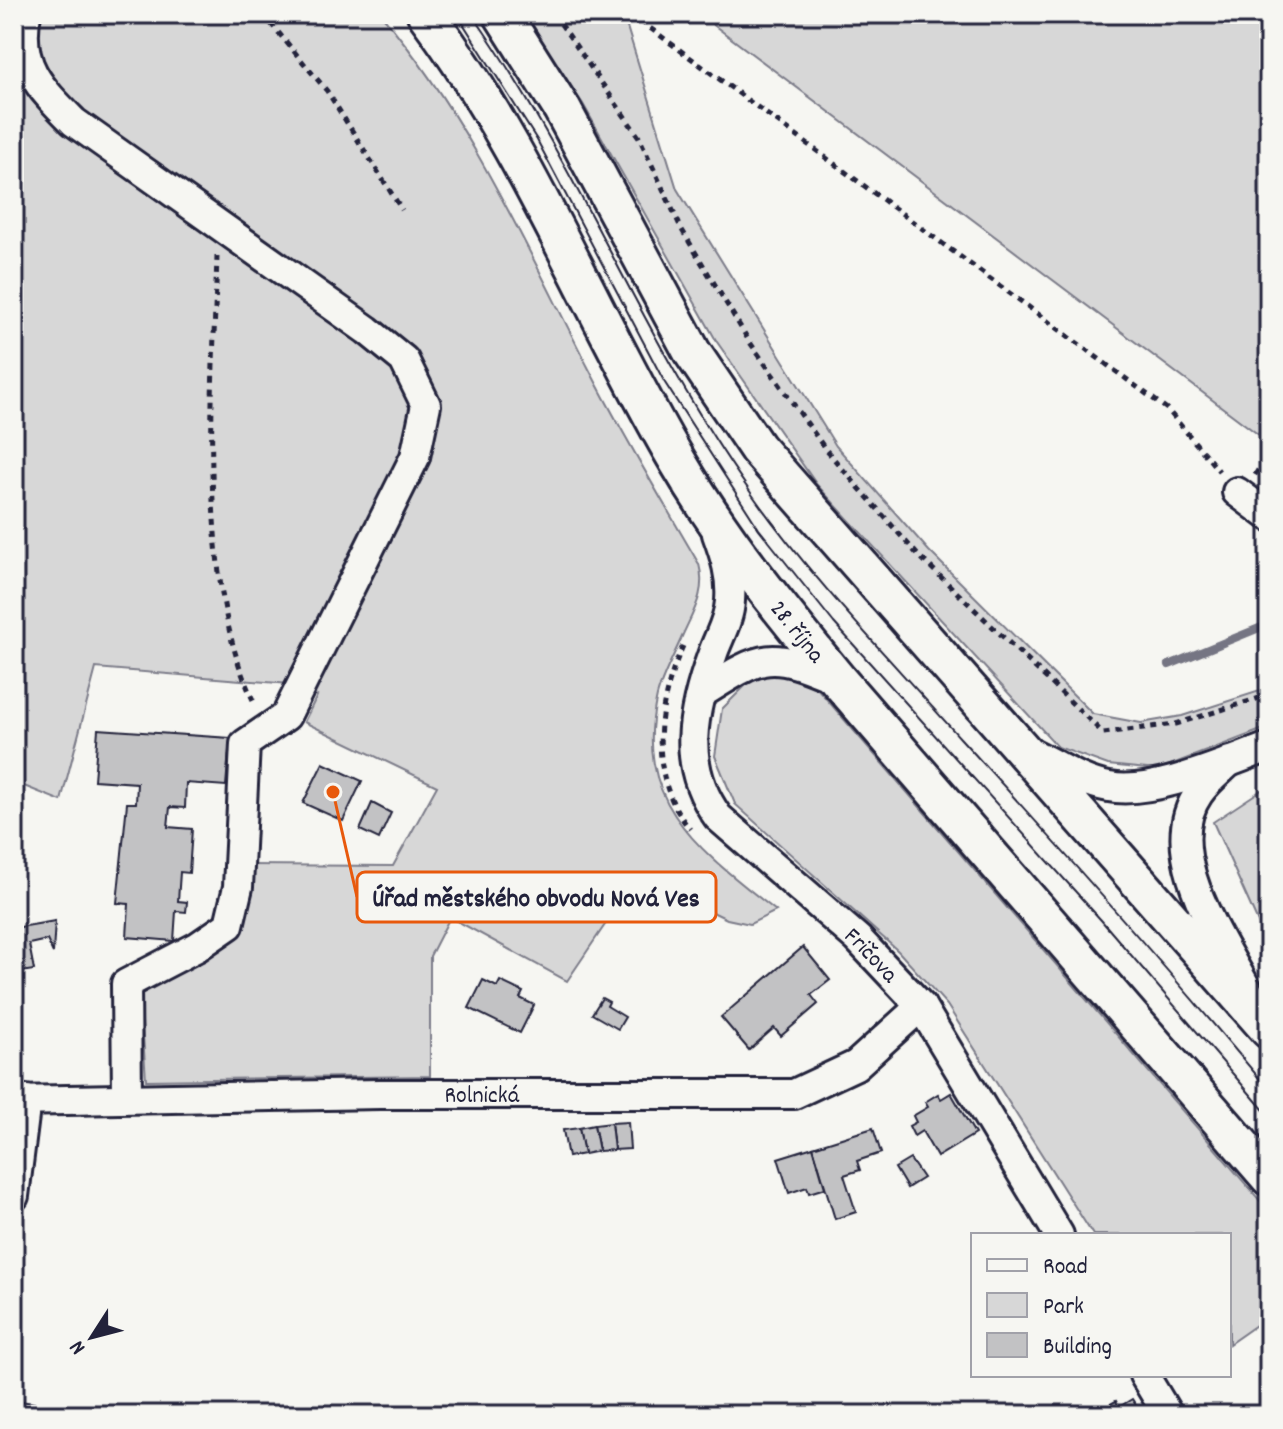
<svg xmlns="http://www.w3.org/2000/svg" width="1283" height="1429" font-family="Dekko,sans-serif">
  <rect width="100%" height="100%" fill="#f6f6f2"/>
  <filter id="ink" filterUnits="userSpaceOnUse"><feTurbulence type="fractalNoise" baseFrequency=".0125" numOctaves="2"/><feDisplacementMap in="SourceGraphic" scale="16" xChannelSelector="R" yChannelSelector="G"/><feConvolveMatrix kernelMatrix="1 2 1 2 8 2 1 2 1" color-interpolation-filters="sRGB"/></filter>
  <g filter="url(#ink)">
    <!-- green -->
    <g fill="#d7d7d7" stroke="#7c7c89" stroke-width="2">
      <path d="M14 14H381C471 121 525 245 589 369 623 435 661 499 699 564 707 593 692 613 681 639 673 657 662 677 657 696 632 804 701 851 776 911L750 924 727 919 638 876 567 981 450 917 430 956V1076L146 1080 140 992 214 947 231 865 393 866 437 786 304 722 317 696 290 684 96 668 61 801 14 782Z"/>
      <polygon points="522,14 623,14 677,189 836,446 929,551 1093,714 1141,723 1182,716 1269,688 1269,727 1157,770 1108,765 1058,747 817,485 717,342 583,104"/>
      <polygon points="699,14 1269,14 1267,441"/>
      <polygon points="788,675 817,688 1269,1211 1269,1316 1229,1344 1229,1235 1093,1235 947,1005 898,951 735,804 715,756 722,709 755,676"/>
      <polygon points="1269,785 1269,947 1213,822"/>
    </g>
    <g fill="none" stroke-linecap="round" stroke-linejoin="round">
      <!-- stream -->
      <polyline stroke="#757583" stroke-width="8" points="1169,665 1269,624"/>
    </g>
    <!-- building -->
    <g fill="#c2c2c4" stroke="#22223b" stroke-width="2">
      <polygon points="98,729 230,738 226,786 186,783 185,808 170,807 168,827 192,829 189,873 180,872 178,901 187,902 186,912 176,911 174,941 127,937 129,904 117,903 127,803 136,803 137,783 94,780"/>
      <polygon points="323,763 362,781 343,821 303,803"/>
      <polygon points="372,803 391,813 379,839 360,830"/>
      <polygon points="55,921 53,953 47,940 29,944 34,970 14,973 14,928"/>
      <polygon points="803,947 830,980 811,995 818,1004 781,1036 774,1028 749,1050 721,1017"/>
      <polygon points="483,980 497,987 500,981 523,992 520,998 534,1005 520,1033 469,1008"/>
      <polygon points="602,998 609,1002 607,1006 625,1017 618,1029 592,1014"/>
      <polygon points="951,1093 975,1134 937,1157 922,1131 914,1136 909,1126 916,1122 913,1116 928,1107 925,1102 938,1094 941,1099"/>
      <polygon points="628,1122 630,1149 614,1150 611,1123"/>
      <polygon points="611,1123 614,1150 599,1151 594,1125"/>
      <polygon points="594,1125 599,1151 584,1154 579,1128"/>
      <polygon points="579,1128 584,1154 568,1157 563,1130"/>
      <polygon points="873,1128 881,1153 857,1161 860,1170 844,1175 856,1212 835,1219 813,1147"/>
      <polygon points="813,1147 825,1188 809,1193 807,1187 789,1193 778,1158"/>
      <polygon points="910,1159 923,1178 907,1188 895,1168"/>
      <polygon points="1132,1399 1142,1415 1098,1415 1096,1412 1116,1401 1119,1407"/>
      <polygon points="20,1401 61,1407 60,1415 18,1415"/>
    </g>
    <g fill="none" stroke-linecap="round" stroke-linejoin="round">
      <defs>
        <g id="minor">
          <path d="M26 14C16 65 40 88 74 122L367 330 404 360 426 405 415 457 286 716 245 744 238 887 229 925 197 947 126 984 127 1098"/>
          <polyline points="1237,492 1269,516"/>
          <path id="s1" d="M717 534C725 556 732 577 730 601 729 620 719 636 713 653 692 711 680 765 718 817L858 939 921 1006 1059 1235"/>
          <path d="M702 693C764 654 768 650 836 679"/>
          <path d="M1030 752C1055 764 1081 782 1109 787 1152 796 1227 762 1269 747"/>
          <path d="M1230 761C1220 771 1207 781 1199 793 1157 852 1223 942 1250 995"/>
          <path id="s2" d="M14 1101 380 1094H794L856 1065 921 1006"/>
          <polyline points="14,1196 26,1100"/>
          <polyline points="1144,1375 1168,1415"/>
        </g>
        <g id="major">
          <path id="s3" d="M426 14C529 152 591 314 678 462 724 541 781 610 839 681L1269 1177"/>
          <polyline points="502,14 562,109 692,352 757,448 1269,1030"/>
        </g>
      </defs>
      <!-- minor casing -->
      <use href="#minor" stroke="#22223b" stroke-width="34"/>
      <!-- major casing -->
      <use href="#major" stroke="#22223b" stroke-width="42"/>
      <!-- path -->
      <g stroke="#22223b" stroke-width="5" stroke-dasharray="6 6" stroke-linecap="butt">
        <polyline points="263,14 327,91 402,210"/>
        <polyline points="554,14 639,137 682,230 749,341 826,450 916,553 1103,733 1176,724 1269,695"/>
        <polyline points="631,14 1167,409 1219,471"/>
        <path d="M217 256C213 387 196 586 255 704"/>
        <polyline points="1255,475 1269,452"/>
        <path d="M683 646C657 702 646 777 690 829"/>
      </g>
      <!-- minor -->
      <use href="#minor" stroke="#f6f6f2" stroke-width="28"/>
      <!-- major -->
      <use href="#major" stroke="#f6f6f2" stroke-width="36"/>
      <!-- tram -->
      <g stroke="#22223b" stroke-width="2">
        <polyline points="457,14 537,140 665,383 759,529 834,623 1101,920 1269,1116"/>
        <path d="M472 14C579 166 643 341 751 493 813 581 889 658 961 739 1066 854 1169 970 1269 1090"/>
      </g>
    </g>
  </g>
  <g text-anchor="middle" stroke-width="7" stroke-linejoin="round" paint-order="stroke">
    <!-- street labels -->
    <g font-size="24" fill="#22223b" stroke="#f6f6f2">
      <text dy="8" stroke="none"><textPath href="#s3" startOffset="722">28. října</textPath></text>
      <text dy="8" stroke="none"><textPath href="#s1" startOffset="502">Fričova</textPath></text>
      <text dy="8" stroke="none"><textPath href="#s2" startOffset="468">Rolnická</textPath></text>
    </g>
  </g>
  <!-- callouts -->
  <path fill="none" stroke="#e8590c" stroke-width="3" d="M333 792L357 897"/>
  <circle fill="#e8590c" stroke="#f6f6f2" stroke-width="3" cx="333" cy="792" r="8"/>
  <rect fill="#f6f6f2" stroke="#e8590c" stroke-width="3" x="357" y="872" width="359" height="50" rx="8"/>
  <g font-size="26" text-anchor="middle" font-weight="bold" fill="#22223b">
    <text x="536" y="906">Úřad městského obvodu Nová Ves</text>
  </g>
  <!-- margin -->
  <rect width="1283" height="1429" fill="none" stroke="#f6f6f2" stroke-width="48"/>
  <rect x="24" y="24" width="1235" height="1381" fill="none" stroke="#22223b" stroke-width="3" filter="url(#ink)"/>
  <!-- legend -->
  <rect x="971" y="1233" width="260" height="144" fill="#f6f6f2" stroke="#a1a1a9" stroke-width="2"/>
  <rect x="987" y="1259" width="40" height="12" fill="#f6f6f2" stroke="#a1a1a9" stroke-width="2"/>
  <text x="1043" y="1273" font-size="24" fill="#22223b">Road</text>
  <rect x="987" y="1293" width="40" height="24" fill="#d7d7d7" stroke="#a1a1a9" stroke-width="2"/>
  <text x="1043" y="1313" font-size="24" fill="#22223b">Park</text>
  <rect x="987" y="1333" width="40" height="24" fill="#c2c2c4" stroke="#a1a1a9" stroke-width="2"/>
  <text x="1043" y="1353" font-size="24" fill="#22223b">Building</text>
  <!-- north arrow -->
  <g transform="translate(92 1337) rotate(234)" stroke="#f6f6f2" stroke-width="6" paint-order="stroke">
  <path d="M0-6L14 30L0 20L-14 30Z" fill="#22223b"/>
  <text y="-12" font-size="22" font-weight="bold" text-anchor="middle" fill="#22223b">N</text>
  </g>
</svg>
